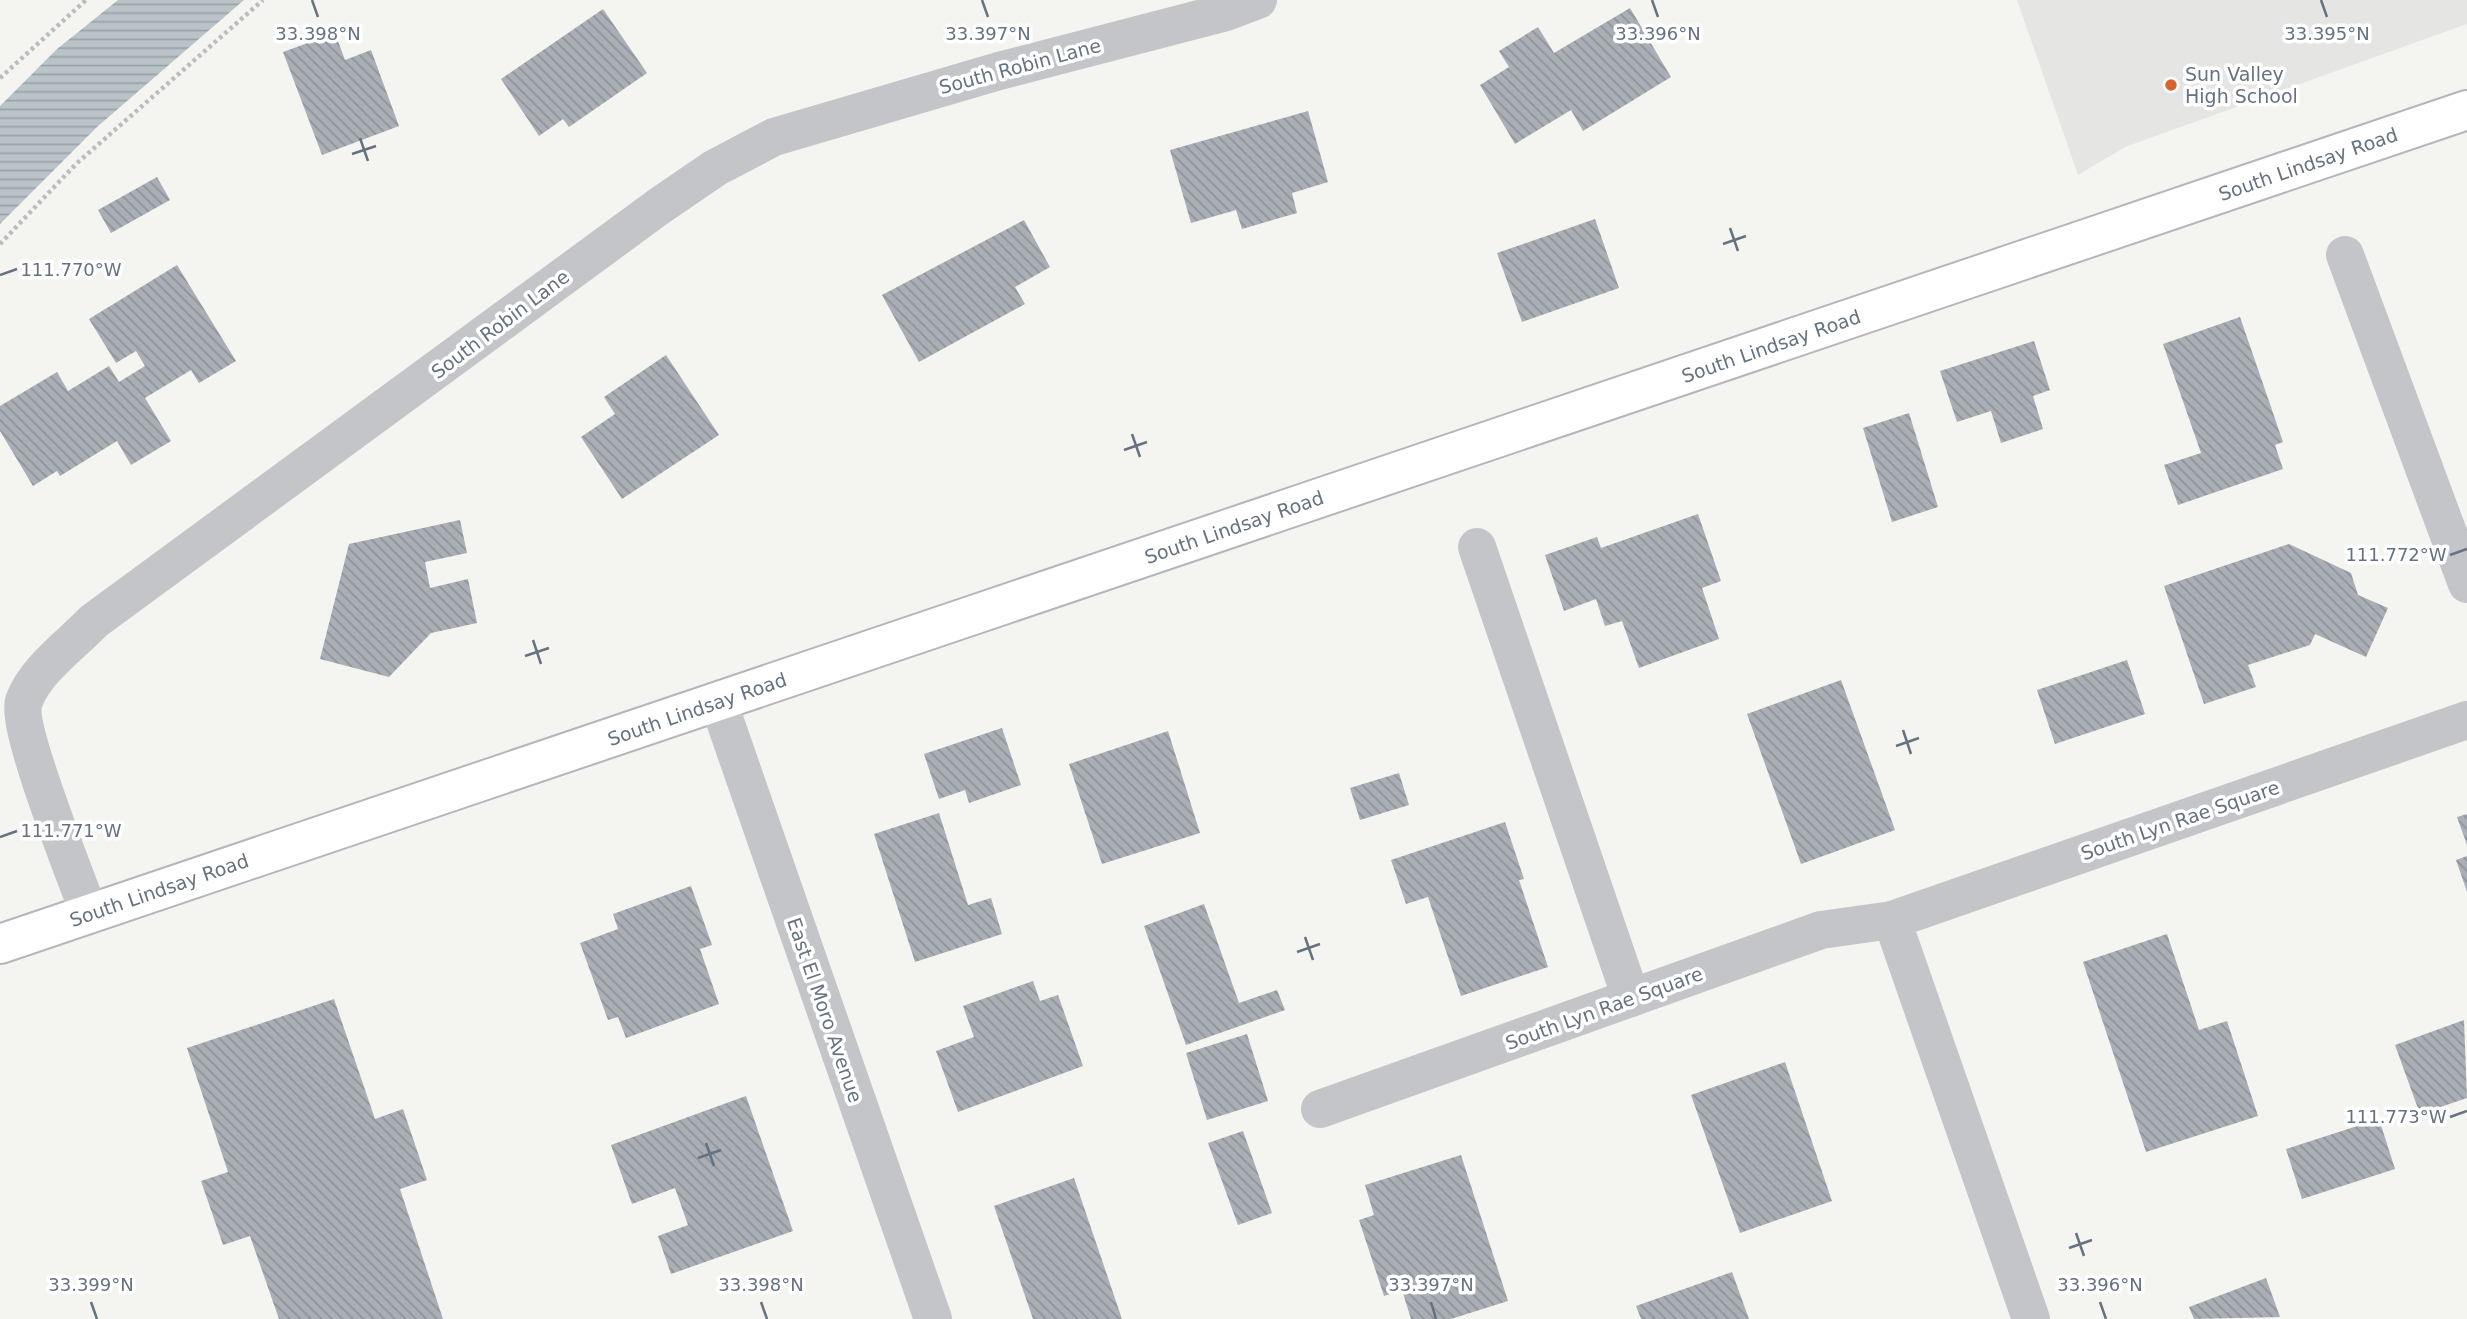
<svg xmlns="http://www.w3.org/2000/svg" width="2467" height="1319" font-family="'DejaVu Sans',sans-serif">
  <defs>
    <pattern id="water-rules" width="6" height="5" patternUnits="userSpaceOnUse" patternTransform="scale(1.75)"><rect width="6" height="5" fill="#bac3c8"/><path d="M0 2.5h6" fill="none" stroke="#9ba3a8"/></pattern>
    <pattern id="building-back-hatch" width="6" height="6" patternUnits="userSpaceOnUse" patternTransform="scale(1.75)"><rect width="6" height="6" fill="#a9afb5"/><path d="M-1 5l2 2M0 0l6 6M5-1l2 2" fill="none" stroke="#8d9398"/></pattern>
  </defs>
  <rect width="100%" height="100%" fill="#f4f5f1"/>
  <!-- built -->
  <polygon fill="#e5e6e4" points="2017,0 2467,0 2467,24 2125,147 2078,175"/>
  <!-- water -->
  <polygon fill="url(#water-rules)" points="118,0 244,0 97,127 0,224 0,106 57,49"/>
  <!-- building -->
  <g fill="url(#building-back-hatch)">
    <polygon points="1630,8 1671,77 1583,131 1571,110 1515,144 1480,85 1509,67 1499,51 1538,27 1554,53"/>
    <polygon points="603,9 647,73 569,127 563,119 539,136 501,79"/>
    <polygon points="335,33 345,60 371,50 399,126 322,155 283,52"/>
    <polygon points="1308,111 1328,182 1292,193 1297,213 1242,229 1236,210 1191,223 1170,150"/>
    <polygon points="157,177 170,200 111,233 98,210"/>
    <polygon points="1595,219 1619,288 1522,322 1497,253"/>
    <polygon points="1024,220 1050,267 1015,287 1025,304 919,362 882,295"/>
    <polygon points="177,265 236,361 199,383 191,370 145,398 171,441 131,465 117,441 60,476 57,471 33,486 0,431 0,406 57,372 68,391 109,366 119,382 145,366 136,351 116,363 89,319"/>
    <polygon points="2240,317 2283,442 2275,445 2283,469 2178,505 2164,465 2201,453 2163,344"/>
    <polygon points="2034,341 2050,390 2033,396 2043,429 2001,443 1991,411 1957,422 1940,371"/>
    <polygon points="666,355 719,435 622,499 581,437 615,414 604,397"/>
    <polygon points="1909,413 1938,507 1892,522 1863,428"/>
    <polygon points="1698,514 1721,581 1702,588 1719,639 1639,668 1622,621 1605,626 1596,599 1564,611 1545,555 1597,537 1601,548"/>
    <polygon points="460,520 467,553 425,562 430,588 468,579 477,623 431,633 389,677 320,659 349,544"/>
    <polygon points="2289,544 2351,573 2358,595 2388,608 2366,657 2315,634 2310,645 2248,665 2256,687 2204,704 2164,586"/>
    <polygon points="2127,660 2145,714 2055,744 2037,690"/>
    <polygon points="1841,680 1895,830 1801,864 1747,714"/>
    <polygon points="1002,728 1021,785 969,803 965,790 939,799 924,754"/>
    <polygon points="1168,731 1200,833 1102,864 1069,764"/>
    <polygon points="1399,773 1409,805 1360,820 1350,788"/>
    <polygon points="939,813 968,905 991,898 1002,934 915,962 874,834"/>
    <polygon points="2467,814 2467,845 2457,817"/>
    <polygon points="1505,822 1524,879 1519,880 1548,967 1461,996 1428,897 1406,904 1391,860"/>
    <polygon points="2467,856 2467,892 2456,860"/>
    <polygon points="691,886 712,945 700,949 719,1004 626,1038 618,1017 608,1020 580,943 618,929 613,914"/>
    <polygon points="1204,904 1239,1003 1277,990 1285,1010 1186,1045 1144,926"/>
    <polygon points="2167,934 2199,1030 2227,1021 2258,1116 2146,1152 2083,962"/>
    <polygon points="1033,981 1040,1001 1058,995 1083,1066 958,1112 936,1051 974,1037 963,1006"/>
    <polygon points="334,999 375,1119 403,1109 427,1180 400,1189 443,1319 279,1319 250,1236 223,1245 201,1181 228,1172 187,1048"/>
    <polygon points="2464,1020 2467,1098 2420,1114 2395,1045"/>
    <polygon points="1247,1034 1268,1101 1207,1120 1186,1053"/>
    <polygon points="1785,1062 1832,1201 1740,1233 1691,1095"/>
    <polygon points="746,1096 793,1231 671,1274 658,1236 688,1225 675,1188 632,1204 611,1145"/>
    <polygon points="2379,1119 2395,1169 2302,1199 2286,1149"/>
    <polygon points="1243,1131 1272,1213 1238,1225 1208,1143"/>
    <polygon points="1461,1155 1508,1301 1451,1319 1411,1319 1402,1290 1384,1296 1359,1220 1374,1215 1365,1185"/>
    <polygon points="1074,1178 1122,1319 1033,1319 994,1206"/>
    <polygon points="1732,1272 1749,1319 1641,1319 1636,1306"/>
    <polygon points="2266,1278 2280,1317 2194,1319 2189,1307"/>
  </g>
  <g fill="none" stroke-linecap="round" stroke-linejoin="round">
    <defs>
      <polyline id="major" points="0,944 2467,110"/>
    </defs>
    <!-- major casing -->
    <use href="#major" stroke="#b3b7ba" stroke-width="42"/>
    <!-- path -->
    <g stroke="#babcbe" stroke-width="4.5" stroke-dasharray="3.5 3.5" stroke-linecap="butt">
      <polyline points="0,78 86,0"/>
      <polyline points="0,244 76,164 263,0"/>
    </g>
    <!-- minor -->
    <g stroke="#c3c5c9" stroke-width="38">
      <polyline points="2345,255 2467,584"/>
      <polyline points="1477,547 1631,998"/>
      <polyline points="718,701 933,1319"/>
      <path d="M89 913C77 879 15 727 24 701 35 670 72 644 94 621L658 207 715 168 774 137 999 71 1226 12 1258 0"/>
      <polyline points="1320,1109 1821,930 1892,920"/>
      <polyline points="2031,1319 1892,920 2467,720"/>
    </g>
    <!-- major -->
    <use href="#major" stroke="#fff" stroke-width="38"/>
  </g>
  <!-- ticks -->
  <path fill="none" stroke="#657280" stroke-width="2.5" d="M312 0 318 17M982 0 988 17M1652 0 1658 17M2321 0 2327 17M360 138 368 161M352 154 376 146M1730 228 1738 251M1723 244 1746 236M0 275 17 269M1132 434 1140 457M1124 450 1147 442M2450 555 2467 549M533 640 541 664M525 656 549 648M1903 730 1911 754M1896 746 1919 738M0 837 17 831M1305 937 1313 960M1297 952 1320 944M2450 1117 2467 1111M706 1143 714 1166M698 1158 721 1150M2076 1233 2084 1256M2069 1248 2092 1240M91 1302 97 1319M761 1302 767 1319M1431 1302 1436 1319M2100 1302 2106 1319"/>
  <!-- markers -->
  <circle fill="#d8632d" stroke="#fff" stroke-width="2.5" cx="2171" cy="85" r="7"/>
  <g text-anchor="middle" stroke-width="7" stroke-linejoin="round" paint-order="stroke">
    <!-- street labels -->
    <g font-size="19" fill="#657280" stroke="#fff">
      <text transform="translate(1020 66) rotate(-15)" y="7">South Robin Lane</text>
      <text transform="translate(2308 164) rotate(-19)" y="7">South Lindsay Road</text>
      <text transform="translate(500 324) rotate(-37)" y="7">South Robin Lane</text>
      <text transform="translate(1771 346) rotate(-19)" y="7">South Lindsay Road</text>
      <text transform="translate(1234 527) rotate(-19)" y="7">South Lindsay Road</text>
      <text transform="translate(697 709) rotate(-19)" y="7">South Lindsay Road</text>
      <text transform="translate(2180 820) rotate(-19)" y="7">South Lyn Rae Square</text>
      <text transform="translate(159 890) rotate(-19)" y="7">South Lindsay Road</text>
      <text transform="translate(1604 1008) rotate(-20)" y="7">South Lyn Rae Square</text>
      <text transform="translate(825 1010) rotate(71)" y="7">East El Moro Avenue</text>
    </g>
    <!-- poi labels -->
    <g font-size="19" fill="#657280" stroke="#fff" text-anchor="start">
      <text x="2185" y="81">Sun Valley<tspan x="2185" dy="22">High School</tspan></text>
    </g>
  </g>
  <g font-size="18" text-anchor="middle" fill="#657280" stroke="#fff" stroke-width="7" stroke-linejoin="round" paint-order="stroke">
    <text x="318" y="40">33.398°N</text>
    <text x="988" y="40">33.397°N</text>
    <text x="1658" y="40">33.396°N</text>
    <text x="2327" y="40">33.395°N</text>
    <text x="71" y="276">111.770°W</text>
    <text x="2396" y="561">111.772°W</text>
    <text x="71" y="837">111.771°W</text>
    <text x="2396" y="1123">111.773°W</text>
    <text x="91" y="1291">33.399°N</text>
    <text x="761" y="1291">33.398°N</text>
    <text x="1431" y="1291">33.397°N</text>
    <text x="2100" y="1291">33.396°N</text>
  </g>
</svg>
